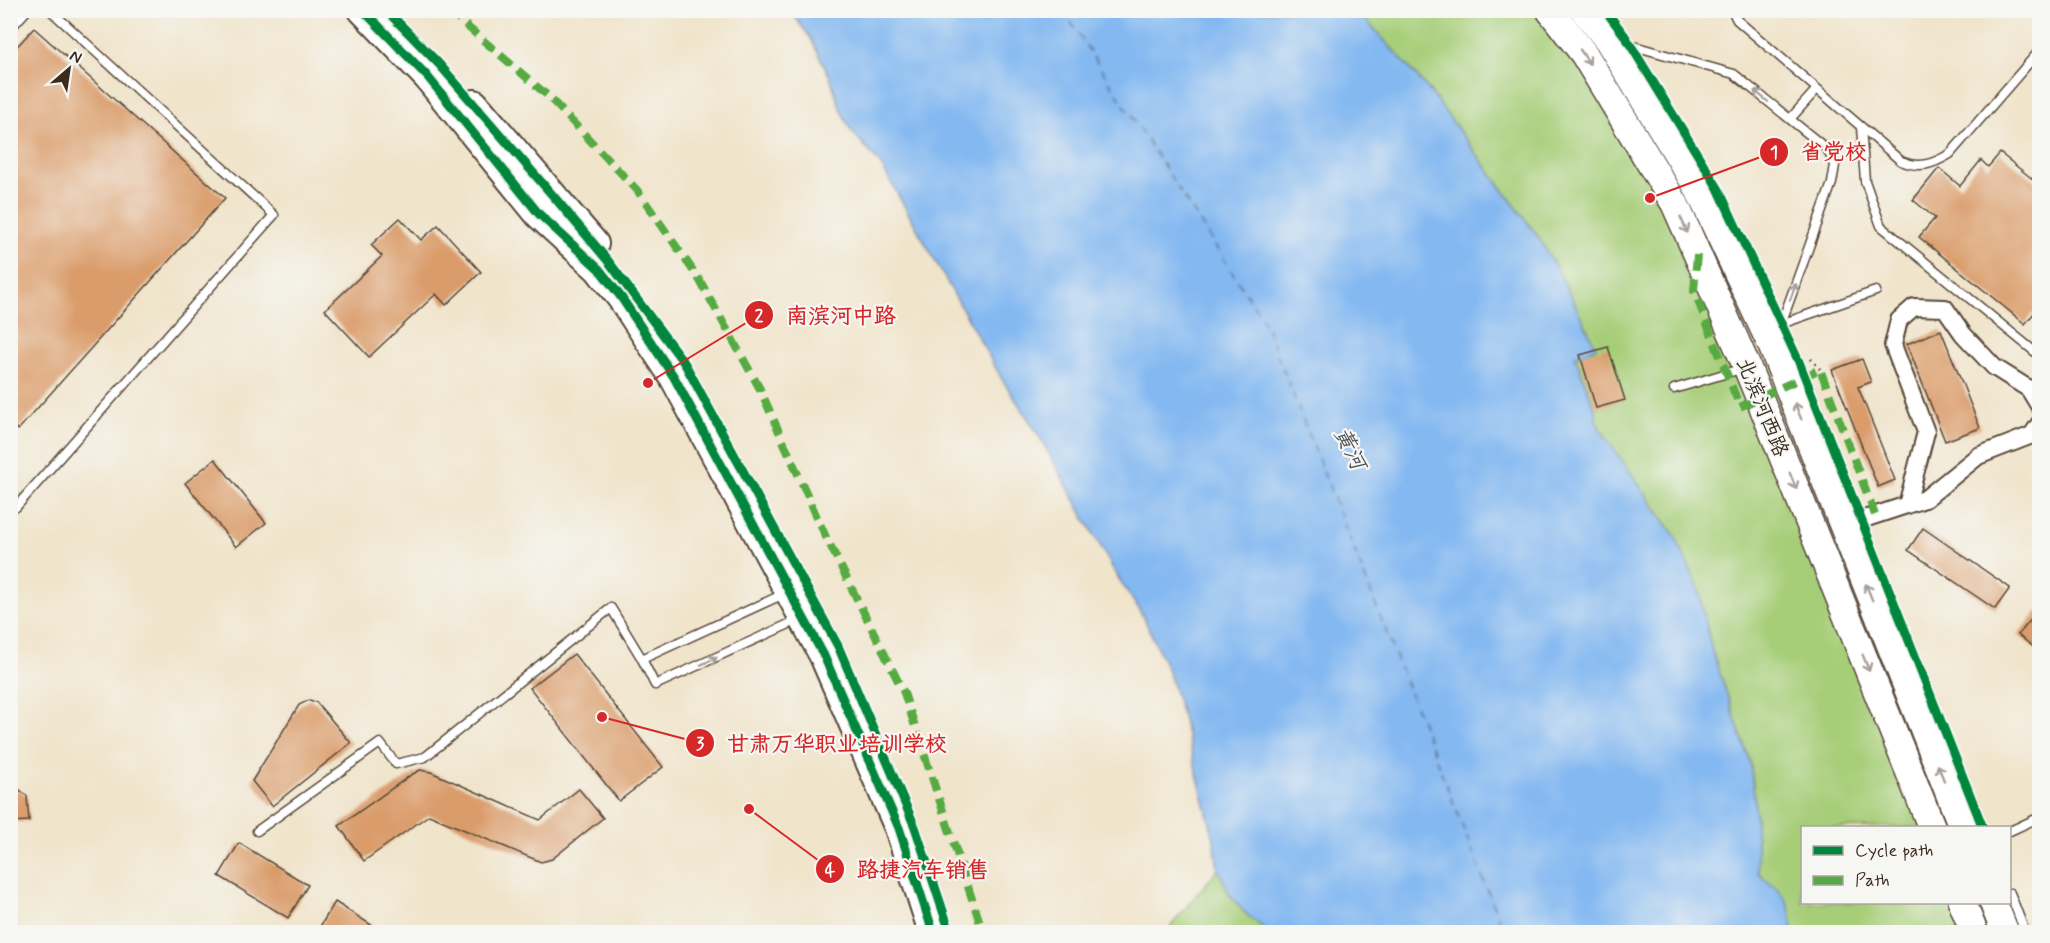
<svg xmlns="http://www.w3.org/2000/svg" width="2050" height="943" font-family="Mynerve,'LXGW WenKai TC',sans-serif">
  <rect width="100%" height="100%" fill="#f6f6f2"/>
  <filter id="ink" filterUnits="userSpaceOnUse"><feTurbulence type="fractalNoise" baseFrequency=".0167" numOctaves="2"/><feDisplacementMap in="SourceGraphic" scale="12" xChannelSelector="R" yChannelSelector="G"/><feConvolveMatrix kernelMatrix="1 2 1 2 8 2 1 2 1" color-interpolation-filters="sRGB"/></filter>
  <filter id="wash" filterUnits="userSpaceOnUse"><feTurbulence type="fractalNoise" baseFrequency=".008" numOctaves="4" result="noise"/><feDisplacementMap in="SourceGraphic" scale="24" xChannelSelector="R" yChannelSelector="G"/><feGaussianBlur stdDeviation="1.35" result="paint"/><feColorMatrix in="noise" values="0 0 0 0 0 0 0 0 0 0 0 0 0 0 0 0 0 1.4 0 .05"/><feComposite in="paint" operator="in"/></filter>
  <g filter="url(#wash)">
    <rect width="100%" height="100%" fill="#f0e4cb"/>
    <!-- green -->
    <g fill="#a6cd77" stroke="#707c4a" stroke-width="1.5">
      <path d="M1358 11H1550L1675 204 1932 827 1802 828V902L1962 903 1974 932H1793C1791 916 1789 900 1776 888 1770 882 1763 879 1758 872L1755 803 1750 762 1712 651 1698 587 1675 536 1600 429 1596 419V412L1575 355 1596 347 1564 282 1539 238 1428 89Z"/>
      <polygon points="1218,869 1230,895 1246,914 1269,932 1166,932"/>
    </g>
    <!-- water -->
    <path fill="#83b8f1" stroke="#5f7188" stroke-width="1.5" d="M790 11H1358L1428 89 1539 238 1564 282 1596 347 1575 356 1596 412V419L1600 429 1675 536 1698 587 1712 651 1750 762 1755 803 1758 872C1763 879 1769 882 1776 888 1790 900 1791 915 1793 932H1269L1246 914 1230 895 1218 869 1214 839 1181 712 1169 673 1143 616 1116 574 1038 434 1002 379 881 165 851 130 841 111 830 77 810 37Z"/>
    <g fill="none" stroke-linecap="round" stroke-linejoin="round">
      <!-- ferry -->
      <polyline stroke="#51555d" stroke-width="1.5" stroke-dasharray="8 6" stroke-linecap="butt" points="1063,10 1265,323 1504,932"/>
    </g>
    <g id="blocks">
      <!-- building -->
      <g fill="#da9c6a">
        <polygon points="34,28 225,198 18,430 10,423 10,54"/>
        <polygon points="2000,153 2040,185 2040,306 2025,324 1919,237 1935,218 1913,200 1939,168 1960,186 1981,160 1988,167"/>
        <polygon points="400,218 421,240 438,225 481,272 446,305 436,294 369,357 325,310 382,256 371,245"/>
        <polygon points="1941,330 1980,428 1945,441 1907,344"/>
        <polygon points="1608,347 1625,400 1596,408 1580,355"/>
        <polygon points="1862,359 1871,382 1858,387 1895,480 1878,487 1832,370"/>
        <polygon points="215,459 266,523 236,547 185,483"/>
        <polygon points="1923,528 2010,588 1995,609 1908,550"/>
        <polygon points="2040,609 2040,652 2018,635"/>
        <polygon points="574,654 663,767 619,801 530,688"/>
        <polygon points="309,700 316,702 351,743 272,806 252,781 299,705"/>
        <polygon points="420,770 431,772 540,820 579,789 603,818 552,859 541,862 429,815 364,861 339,826 411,775"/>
        <polygon points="10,782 27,796 29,821 10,822"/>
        <polygon points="239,843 308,885 288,918 219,876"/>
        <polygon points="335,902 384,933 316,933"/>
      </g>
    </g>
  </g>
  <g filter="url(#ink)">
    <use href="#blocks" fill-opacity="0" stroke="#564638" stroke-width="1.5"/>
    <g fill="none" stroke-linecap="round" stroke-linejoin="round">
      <defs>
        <g id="service">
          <polyline points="1605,10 1625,36 1718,188 1799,362 1983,828"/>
          <path d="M1732 10 1737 20 1901 161C1920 169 1933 164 1950 154L2040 50"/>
          <polyline points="10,29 27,10"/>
          <polyline points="1630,45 1734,74 1827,149 1835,165 1832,183 1780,327"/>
          <polyline points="1790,119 1817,89"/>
          <polyline points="1861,127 1865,181 1881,226 2040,356"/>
          <polyline points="1781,324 1876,291"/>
          <polyline points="1674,389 1744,368"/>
          <polyline points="10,502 16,507 274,215 50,10"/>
          <polyline points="642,659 786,593"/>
          <polyline points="257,831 380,743 396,764 425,757 611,608 642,659 655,685 800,619"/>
          <polyline points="2010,831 2040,817"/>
          <polyline points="2010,893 2025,932"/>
        </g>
        <g id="minor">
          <polyline points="1907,505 1926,432 1893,345 1899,320 1914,307 1945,308 1963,334 1994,367 2029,389 2040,407"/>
          <polyline points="1861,520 1925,499 1978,456 2032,435 2040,423"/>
        </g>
        <g id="primary">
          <polyline points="1550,10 1584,54 1675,204 1747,367 1932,828"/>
          <polyline points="1584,10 1608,40 1698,188 1772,346 1963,828"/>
          <polyline points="1962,902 1974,932"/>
          <polyline points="1993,902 2005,932"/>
        </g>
        <g id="trunk">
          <polyline points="363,10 427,76 539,214 599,269 621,297 674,377 824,656 899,828 933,932"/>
          <polyline points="474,104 594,244"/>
        </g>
      </defs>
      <!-- service casing -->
      <use href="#service" stroke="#564638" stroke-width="11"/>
      <!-- minor casing -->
      <use href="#minor" stroke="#564638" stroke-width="20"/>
      <!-- primary casing -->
      <use href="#primary" stroke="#564638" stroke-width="30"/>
      <!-- trunk casing -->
      <use href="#trunk" stroke="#564638" stroke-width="32"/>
      <!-- path -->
      <g stroke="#564638" stroke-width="3" stroke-dasharray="1.5 4.5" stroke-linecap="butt">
        <polyline points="1811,359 1820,369"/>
        <polyline points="1193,932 1195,930"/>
      </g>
      <!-- service -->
      <use href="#service" stroke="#fff" stroke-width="8"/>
      <!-- minor -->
      <use href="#minor" stroke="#fff" stroke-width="16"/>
      <!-- primary -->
      <use href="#primary" stroke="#fff" stroke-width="27"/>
      <!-- trunk -->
      <use href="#trunk" stroke="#fff" stroke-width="28"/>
      <!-- quiet -->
      <g stroke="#55ab43" stroke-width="8" stroke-dasharray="15 8" stroke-linecap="butt">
        <polyline points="448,10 548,96 637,190 699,279 760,389 825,535 904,693 983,932"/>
        <polyline points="1697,255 1694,291 1740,407 1820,369 1875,515"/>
        <polyline points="1195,930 1196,932"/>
        <polyline points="1819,930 1822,932"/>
      </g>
      <defs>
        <g id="cycleway">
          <polyline points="363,10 427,76 539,214 599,269 621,297 674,377 824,656 899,828 933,932"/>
          <polyline points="386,10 439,64 555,198 609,262 685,364 838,646 915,827 950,932"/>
          <polyline points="1605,10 1625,36 1718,188 1799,362 1983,828"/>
        </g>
      </defs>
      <!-- cycleway casing -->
      <use href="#cycleway" stroke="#f6f6f2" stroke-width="13"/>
      <!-- cycleway -->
      <use href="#cycleway" stroke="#00873e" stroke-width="9"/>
    </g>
    <!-- one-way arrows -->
    <defs><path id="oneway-shaft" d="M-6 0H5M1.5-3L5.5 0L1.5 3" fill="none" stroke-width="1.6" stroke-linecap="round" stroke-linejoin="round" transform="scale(1.5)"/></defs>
    <g stroke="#a79f9a">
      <use href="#oneway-shaft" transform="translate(1585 57) rotate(56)"/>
      <use href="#oneway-shaft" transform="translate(1761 96) rotate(-141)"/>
      <use href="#oneway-shaft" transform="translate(1684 225) rotate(66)"/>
      <use href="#oneway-shaft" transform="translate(1793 292) rotate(-70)"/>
      <use href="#oneway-shaft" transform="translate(1798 411) rotate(-112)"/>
      <use href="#oneway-shaft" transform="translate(1793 481) rotate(68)"/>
      <use href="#oneway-shaft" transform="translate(1869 592) rotate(-112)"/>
      <use href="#oneway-shaft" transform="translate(709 661) rotate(-25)"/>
      <use href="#oneway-shaft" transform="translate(1866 663) rotate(68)"/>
      <use href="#oneway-shaft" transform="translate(1941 773) rotate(-112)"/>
    </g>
  </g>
  <g text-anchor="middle" stroke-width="4.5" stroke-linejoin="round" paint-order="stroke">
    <!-- street labels -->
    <g font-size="21" fill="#3b2a1e" stroke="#f6f6f2">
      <text transform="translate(1763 407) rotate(68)" y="7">北滨河西路</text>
    </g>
    <!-- water labels -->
    <g font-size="22" font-style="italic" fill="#51555d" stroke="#f6f6f2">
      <text transform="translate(1351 448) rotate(63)" y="8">黄河</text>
    </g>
  </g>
  <!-- callouts -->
  <path fill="none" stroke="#d62828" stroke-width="2" d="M1650 198L1774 152M648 383L759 315M602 717L700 743M749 809L830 869"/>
  <g fill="#d62828" stroke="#f6f6f2" stroke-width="2">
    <circle cx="1650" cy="198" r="6"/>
    <circle cx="648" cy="383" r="6"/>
    <circle cx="602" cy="717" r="6"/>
    <circle cx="749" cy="809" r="6"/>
    <circle cx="1774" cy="152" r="15"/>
    <circle cx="759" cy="315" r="15"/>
    <circle cx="700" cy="743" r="15"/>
    <circle cx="830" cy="869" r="15"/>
  </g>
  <g font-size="18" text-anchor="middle" font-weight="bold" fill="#fff">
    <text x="1774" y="158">1</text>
    <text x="759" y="321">2</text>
    <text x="700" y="749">3</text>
    <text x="830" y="876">4</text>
  </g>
  <g font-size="22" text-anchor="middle" font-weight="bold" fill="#d62828" stroke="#f6f6f2" stroke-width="4.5" stroke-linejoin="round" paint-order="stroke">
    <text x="1834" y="159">省党校</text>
    <text x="841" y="323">南滨河中路</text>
    <text x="837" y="751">甘肃万华职业培训学校</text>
    <text x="923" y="877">路捷汽车销售</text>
  </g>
  <!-- margin -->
  <rect width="2050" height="943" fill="none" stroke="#f6f6f2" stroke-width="36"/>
  <!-- legend -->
  <rect x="1801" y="826" width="210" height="78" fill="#f6f6f2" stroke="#aba49d" stroke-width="1.5"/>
  <rect x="1813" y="846" width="30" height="9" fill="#00873e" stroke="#aba49d" stroke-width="1.5"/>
  <text x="1855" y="856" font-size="18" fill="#3b2a1e">Cycle path</text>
  <rect x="1813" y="876" width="30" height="9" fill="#55ab43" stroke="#aba49d" stroke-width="1.5"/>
  <text x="1855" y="886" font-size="18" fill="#3b2a1e">Path</text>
  <!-- north arrow -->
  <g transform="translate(69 69) rotate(29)" stroke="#f6f6f2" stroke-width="4.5" paint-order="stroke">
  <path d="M0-4.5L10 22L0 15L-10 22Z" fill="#3b2a1e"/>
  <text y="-9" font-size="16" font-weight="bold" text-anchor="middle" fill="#3b2a1e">N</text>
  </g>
</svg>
